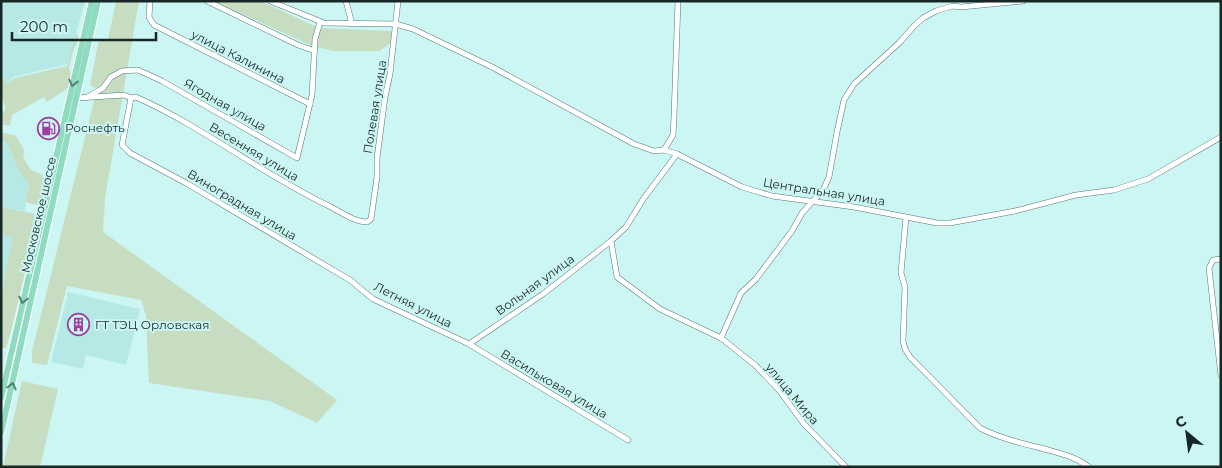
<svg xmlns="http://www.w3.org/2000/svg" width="1222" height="468" font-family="Montserrat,sans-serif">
  <rect width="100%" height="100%" fill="#ccf6f3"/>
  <!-- built -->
  <g fill="#b6e9e6">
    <polygon points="1,1 85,1 68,64 14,77 1,89"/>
    <polygon points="1,142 7,143 19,171 29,184 25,211 1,207"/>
    <polygon points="1,234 14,237 1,296"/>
    <polygon points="68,292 140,309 126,365 86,355 83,369 51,362"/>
  </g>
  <!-- green -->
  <g fill="#c7ddc1">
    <polygon points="116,1 139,1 105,198 103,232 337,400 317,423 270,401 149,383 146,316 141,300 67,286 47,365 32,363 32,351 97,89 90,85 99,39 108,40"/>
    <polygon points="214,1 260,1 319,28 391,31 391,43 379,51 334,51 312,46"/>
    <polygon points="76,33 79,38 73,51 69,67 71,75 69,87 47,102 44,97 12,115 10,126 1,124 1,114 4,112 6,107 1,97 1,76 7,84 15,78 67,66"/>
    <polygon points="1,132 16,136 24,150 23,157 31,170 41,174 47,182 42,202 36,205 26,202 29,184 19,171 7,143 1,141"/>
    <polygon points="1,207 32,213 38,218 11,331 6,348 1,347 1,296 13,238 1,234"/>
    <polygon points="22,381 58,389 40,467 3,467"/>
  </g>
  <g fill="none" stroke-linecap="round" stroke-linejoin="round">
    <defs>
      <g id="minor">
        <polyline points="150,1 149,17 154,25 310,104"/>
        <polyline points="207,1 298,45 315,51"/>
        <polyline points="270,1 324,23 396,24 413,29 492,67 634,144 654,151 664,150 677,154 742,187 772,196 854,207 937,223 950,223 1015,211 1076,195 1114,190 1148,179 1221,137"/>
        <polyline points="346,1 352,24"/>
        <path d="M77 98 124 95 131 98 136 97C203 127 262 174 329 206 341 212 354 222 367 222L371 219 377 177V158L385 97 390 74 398 1"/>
        <polyline points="86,98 103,88 111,77 122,71 138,70 162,81 297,158 312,95 315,39 320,22"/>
        <polyline points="131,98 122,145 130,153 186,183 350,280 373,299 469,344 628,440"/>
        <polyline points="664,150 673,135 674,117 678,1"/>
        <path d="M906 217 901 273 905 287 903 341 905 349 910 357 980 428C999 438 1021 443 1041 448 1058 453 1075 456 1089 467"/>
        <polyline points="611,241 617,277 660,309 721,338 755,365 779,390 804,424 846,467"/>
        <polyline points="1221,259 1213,260 1209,268 1221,376"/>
        <polyline points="721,338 741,293 756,279 792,231 802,213 823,190 829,177 837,132 844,100 854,84 899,43 915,25 923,18 936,11 952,6 961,7 1023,1"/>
        <polyline points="469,344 543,294 611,241 626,227 644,198 677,154"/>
      </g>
      <g id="major">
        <polyline points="1,398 92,1"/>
        <polyline points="1,433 98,1"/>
      </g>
    </defs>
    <!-- minor casing -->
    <use href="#minor" stroke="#527776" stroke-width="6"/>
    <!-- major casing -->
    <use href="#major" stroke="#fff" stroke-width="8"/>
    <!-- minor -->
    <use href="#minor" stroke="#fff" stroke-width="5"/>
    <!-- major -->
    <use href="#major" stroke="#8fdbc0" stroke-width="6"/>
  </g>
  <!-- one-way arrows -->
  <defs><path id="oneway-chevron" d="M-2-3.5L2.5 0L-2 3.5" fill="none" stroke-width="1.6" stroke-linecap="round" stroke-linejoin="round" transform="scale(1.25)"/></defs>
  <g stroke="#538173">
    <use href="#oneway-chevron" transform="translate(73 83) rotate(103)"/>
    <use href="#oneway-chevron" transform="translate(23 300) rotate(103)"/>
    <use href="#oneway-chevron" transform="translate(12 386) rotate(-77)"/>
  </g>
  <!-- icons -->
  <defs>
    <symbol id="fuel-ring" viewBox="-11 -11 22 22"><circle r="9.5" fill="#ccf6f3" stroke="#a03ca2" stroke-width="1.5"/><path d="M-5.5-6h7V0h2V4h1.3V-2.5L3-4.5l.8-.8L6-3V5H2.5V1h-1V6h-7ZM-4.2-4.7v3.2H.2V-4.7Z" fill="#a03ca2"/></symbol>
    <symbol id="building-ring" viewBox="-11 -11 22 22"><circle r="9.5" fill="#ccf6f3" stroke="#a03ca2" stroke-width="1.5"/><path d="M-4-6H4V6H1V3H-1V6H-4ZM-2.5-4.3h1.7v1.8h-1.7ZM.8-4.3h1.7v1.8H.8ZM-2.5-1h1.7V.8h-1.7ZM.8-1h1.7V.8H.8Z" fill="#a03ca2"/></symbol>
  </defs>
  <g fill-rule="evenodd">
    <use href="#fuel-ring" x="36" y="116" width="25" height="25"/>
    <use href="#building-ring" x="66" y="312" width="25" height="25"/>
  </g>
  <g text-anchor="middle" stroke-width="4" stroke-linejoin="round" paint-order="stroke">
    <!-- street labels -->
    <g font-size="12" fill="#172726" stroke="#ccf6f3">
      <text transform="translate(238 57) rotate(27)" y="4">улица Калинина</text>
      <text transform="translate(225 105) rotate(30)" y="4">Ягодная улица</text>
      <text transform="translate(375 107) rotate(-81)" y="4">Полевая улица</text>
      <text transform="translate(254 152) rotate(31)" y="4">Весенняя улица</text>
      <text transform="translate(824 192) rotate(9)" y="4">Центральная улица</text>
      <text transform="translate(242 205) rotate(31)" y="4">Виноградная улица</text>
      <text transform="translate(39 215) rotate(-77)" y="4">Московское шоссе</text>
      <text transform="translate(535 285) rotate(-36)" y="4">Вольная улица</text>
      <text transform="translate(413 305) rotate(27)" y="4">Летняя улица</text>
      <text transform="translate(554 384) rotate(31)" y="4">Васильковая улица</text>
      <text transform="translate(792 394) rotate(50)" y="4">улица Мира</text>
    </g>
    <!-- poi labels -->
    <g font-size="12" fill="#172726" stroke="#ccf6f3" text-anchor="start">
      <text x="65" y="132">Роснефть</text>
      <text x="95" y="329">ГТ ТЭЦ Орловская</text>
    </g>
  </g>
  <!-- border -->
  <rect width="1222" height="468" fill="none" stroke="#172726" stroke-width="5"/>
  <!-- north arrow -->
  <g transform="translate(1187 433) rotate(331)" stroke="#ccf6f3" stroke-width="4" paint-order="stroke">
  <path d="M0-4L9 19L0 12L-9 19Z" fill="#172726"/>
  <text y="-8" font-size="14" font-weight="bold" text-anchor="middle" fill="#172726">С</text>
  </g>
  <!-- scale -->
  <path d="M12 32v8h144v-8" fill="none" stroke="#172726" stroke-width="2.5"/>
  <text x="20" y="32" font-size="15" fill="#172726" stroke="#ccf6f3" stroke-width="4" paint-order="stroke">200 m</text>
</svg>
